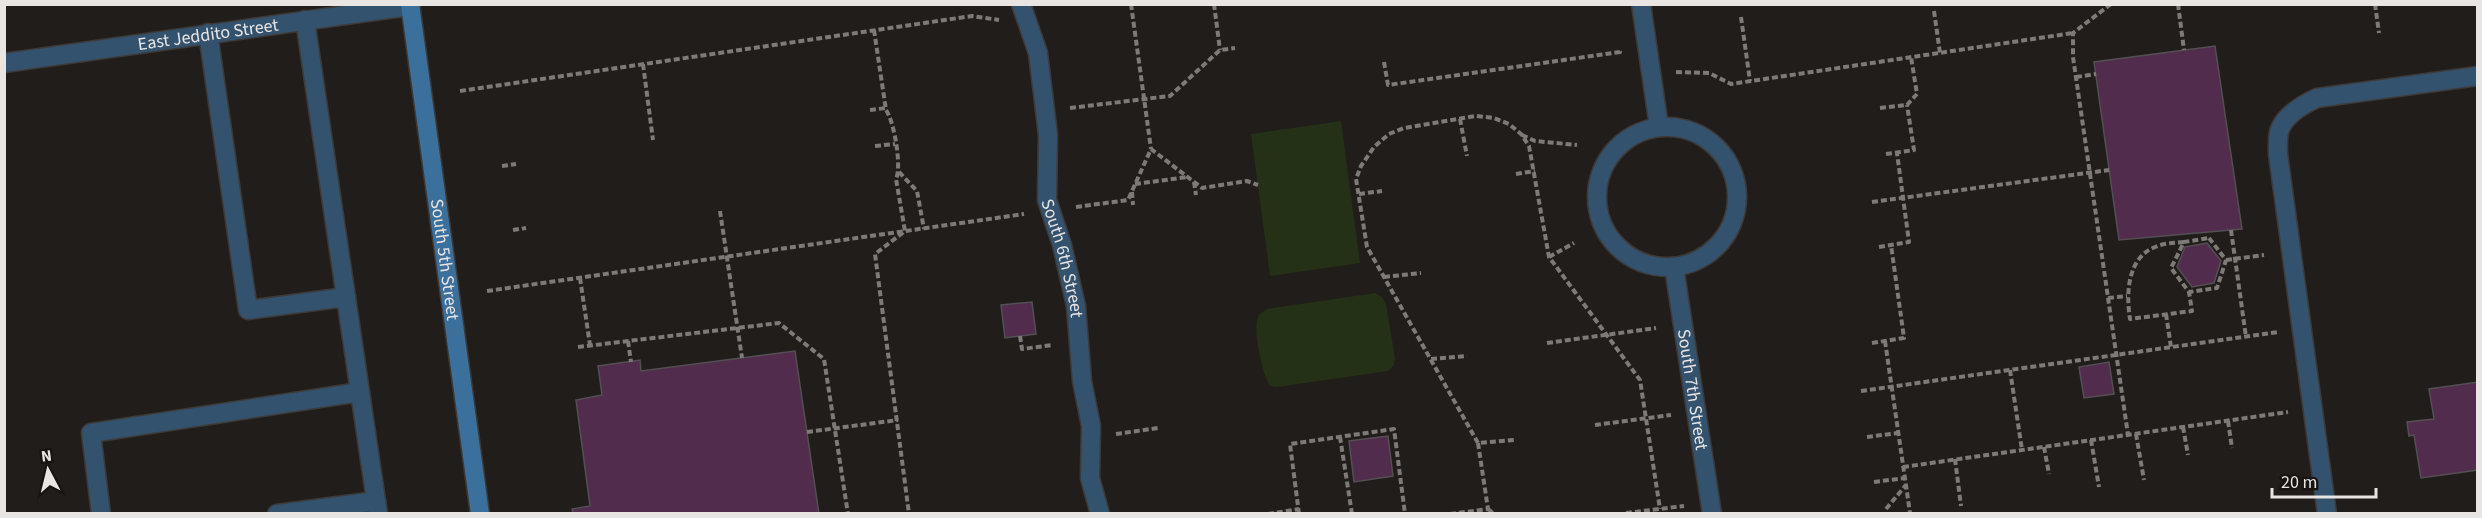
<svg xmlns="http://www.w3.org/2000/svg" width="2482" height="518" font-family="'Source Sans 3',sans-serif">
  <rect width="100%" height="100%" fill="#211d1a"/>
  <!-- green -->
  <g fill="#243116">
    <polygon points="1341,121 1360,263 1270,276 1251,134"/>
    <path d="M1375 293 1382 297 1386 304 1395 358 1394 365 1388 371 1277 387 1270 386C1263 376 1251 326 1259 315 1260 313 1266 310 1267 309Z"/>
  </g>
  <!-- building -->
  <g fill="#522c4d" stroke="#544f53" stroke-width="1.5">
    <polygon points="2215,46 2242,229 2119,240 2094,62"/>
    <polygon points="2207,243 2221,261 2214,283 2192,287 2177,267 2185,247"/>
    <polygon points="1032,302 1036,334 1005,338 1001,305"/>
    <polygon points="795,351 819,514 573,514 572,509 590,506 576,400 602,395 598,366 640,360 641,371"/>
    <polygon points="2109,362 2114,394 2084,398 2079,367"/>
    <polygon points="2478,382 2478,470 2421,478 2414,435 2409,436 2407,422 2434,419 2429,389"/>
    <polygon points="1388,436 1393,476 1354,482 1349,441"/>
  </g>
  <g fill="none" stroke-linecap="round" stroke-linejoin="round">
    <defs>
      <g id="lane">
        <polyline points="305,20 378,514"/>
        <polyline points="208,33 248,310 346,297"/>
        <polyline points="101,514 91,433 360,392"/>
        <polyline points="277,514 376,501"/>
        <path d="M2327 514 2278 154C2278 147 2277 136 2280 129 2286 114 2304 104 2317 98L2478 76"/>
      </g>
      <g id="street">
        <path id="s1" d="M1021 4 1038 53 1048 135 1047 200 1062 245 1076 306 1082 381 1091 426 1090 478 1100 514"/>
        <polyline points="1641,4 1659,127"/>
        <path id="s2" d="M4 63 410 6"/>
        <circle cx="1667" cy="197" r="70"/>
        <path id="s3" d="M1674 267 1712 514"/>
      </g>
      <g id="secondary">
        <path id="s4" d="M410 4 480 514"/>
      </g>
    </defs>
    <!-- lane casing -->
    <use href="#lane" stroke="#3d3936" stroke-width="21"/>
    <!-- street casing -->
    <use href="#street" stroke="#3d3936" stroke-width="21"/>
    <!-- secondary casing -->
    <use href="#secondary" stroke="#3d3936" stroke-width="21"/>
    <!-- path -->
    <g stroke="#7e7a78" stroke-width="4" stroke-dasharray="6 3" stroke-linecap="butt">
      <polyline points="1131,4 1151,149"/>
      <polyline points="1214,4 1220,50"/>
      <polyline points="2111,4 2073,33 2073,57 2128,435"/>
      <polyline points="2178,4 2184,50"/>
      <polyline points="2375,4 2379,33"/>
      <polyline points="1934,11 1940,53"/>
      <polyline points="1741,17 1750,81"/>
      <path d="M874 30 886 110C894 121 902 166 896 179L905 231 875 254 909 514"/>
      <polyline points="1384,62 1388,85 1620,52 1619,50"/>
      <polyline points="643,64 653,140"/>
      <polyline points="1676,72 1709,73 1731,84 2073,33"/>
      <polyline points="2076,77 2096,74"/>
      <polyline points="460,91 972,16 999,20"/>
      <polyline points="1070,108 1170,96 1220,50 1235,48"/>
      <polyline points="1880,108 1907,105 1917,94 1911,57"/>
      <polyline points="870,110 886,108"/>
      <polyline points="1460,119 1467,156"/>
      <polyline points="1522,135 1535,141 1577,145"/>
      <polyline points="875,146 895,144"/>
      <polyline points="1886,154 1914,150 1907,105"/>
      <polyline points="502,166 516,164"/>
      <polyline points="899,172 917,191 924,229"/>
      <polyline points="1516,174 1535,171"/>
      <polyline points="1194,182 1196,195"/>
      <polyline points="1135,184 1188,177"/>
      <polyline points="1132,192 1133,205"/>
      <polyline points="1359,194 1382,191"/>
      <polyline points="1872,202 2109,170"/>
      <polyline points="1076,207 1128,200 1151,149 1202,188 1247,181 1258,185"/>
      <polyline points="720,211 742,358"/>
      <polyline points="513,230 526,228"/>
      <polyline points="2231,230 2246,337"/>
      <polygon points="2209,238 2226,260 2217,288 2189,292 2171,268 2184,242"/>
      <path d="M2184 242C2174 243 2164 243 2155 247 2127 258 2126 294 2130 319L2192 311 2189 292"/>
      <polyline points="1879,247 1909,242 1897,153"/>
      <polyline points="1549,257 1574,243"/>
      <polyline points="2226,260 2264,255"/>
      <polyline points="1384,277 1421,273"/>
      <polyline points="580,278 590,345"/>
      <polyline points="487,291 1024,214"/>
      <polyline points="2108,298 2127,296"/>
      <polyline points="2166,314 2171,347"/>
      <polyline points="1020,336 1022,349 1053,345"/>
      <polyline points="628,341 631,362"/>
      <polyline points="1885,341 1910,513"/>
      <polyline points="1547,343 1656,328"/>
      <polyline points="1872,343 1904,338 1891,245"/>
      <polyline points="578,347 779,323 824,359 848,514"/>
      <polyline points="1431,359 1467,356"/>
      <polyline points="2010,370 2022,450"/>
      <polyline points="1861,391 2278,332"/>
      <polyline points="2228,421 2232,448"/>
      <polyline points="1595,425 1671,415"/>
      <polyline points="2183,427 2188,455"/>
      <polyline points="807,432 898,420"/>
      <polyline points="1116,434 1158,428"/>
      <polyline points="2136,434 2144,480"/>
      <polyline points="1340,437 1352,514"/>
      <polyline points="1867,437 1898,433"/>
      <polyline points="2091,440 2099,487"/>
      <polyline points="1478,443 1367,247 1356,179 1361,166 1374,147 1389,134 1404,128 1476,116 1494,118 1509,124 1521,134 1529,146 1549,257 1640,380 1660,509"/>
      <polyline points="2044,447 2049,474"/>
      <polyline points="1955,459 1961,506"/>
      <polyline points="1903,467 2288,412"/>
      <polyline points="1874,482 1905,478"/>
      <polyline points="1488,509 1494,514"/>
      <polyline points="1886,509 1906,485"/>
      <polyline points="1626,513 1684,506"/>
      <polyline points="1268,514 1299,509"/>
      <polyline points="1299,514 1290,444 1394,429 1405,514"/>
      <polyline points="1450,514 1488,509 1478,443 1515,440"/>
    </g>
    <!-- lane -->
    <use href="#lane" stroke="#33526e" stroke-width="18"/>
    <!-- street -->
    <use href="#street" stroke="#33526e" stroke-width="18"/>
    <!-- secondary -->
    <use href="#secondary" stroke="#3b6f9c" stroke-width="18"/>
  </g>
  <g text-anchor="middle" stroke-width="4.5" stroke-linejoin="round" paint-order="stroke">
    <!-- street labels -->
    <g font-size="18" fill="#e8e5e3" stroke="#181411">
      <text dy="6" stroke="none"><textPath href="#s2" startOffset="206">East Jeddito Street</textPath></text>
      <text dy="6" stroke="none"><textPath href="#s4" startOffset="258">South 5th Street</textPath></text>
      <text dy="6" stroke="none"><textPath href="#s1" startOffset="260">South 6th Street</textPath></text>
      <text dy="6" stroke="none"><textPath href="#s3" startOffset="124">South 7th Street</textPath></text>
    </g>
  </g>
  <!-- border -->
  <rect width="2482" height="518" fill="none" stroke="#e8e5e3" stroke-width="12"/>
  <!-- north arrow -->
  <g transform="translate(48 470) rotate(353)" stroke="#181411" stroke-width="4.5" paint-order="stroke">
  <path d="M0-4.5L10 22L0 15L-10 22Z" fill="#e8e5e3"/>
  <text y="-9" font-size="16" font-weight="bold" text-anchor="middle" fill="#e8e5e3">N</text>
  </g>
  <!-- scale -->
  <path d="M2272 488v9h104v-9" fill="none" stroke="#e8e5e3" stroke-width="3"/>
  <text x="2281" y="488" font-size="18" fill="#e8e5e3" stroke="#181411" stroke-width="4.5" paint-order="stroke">20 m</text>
</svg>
